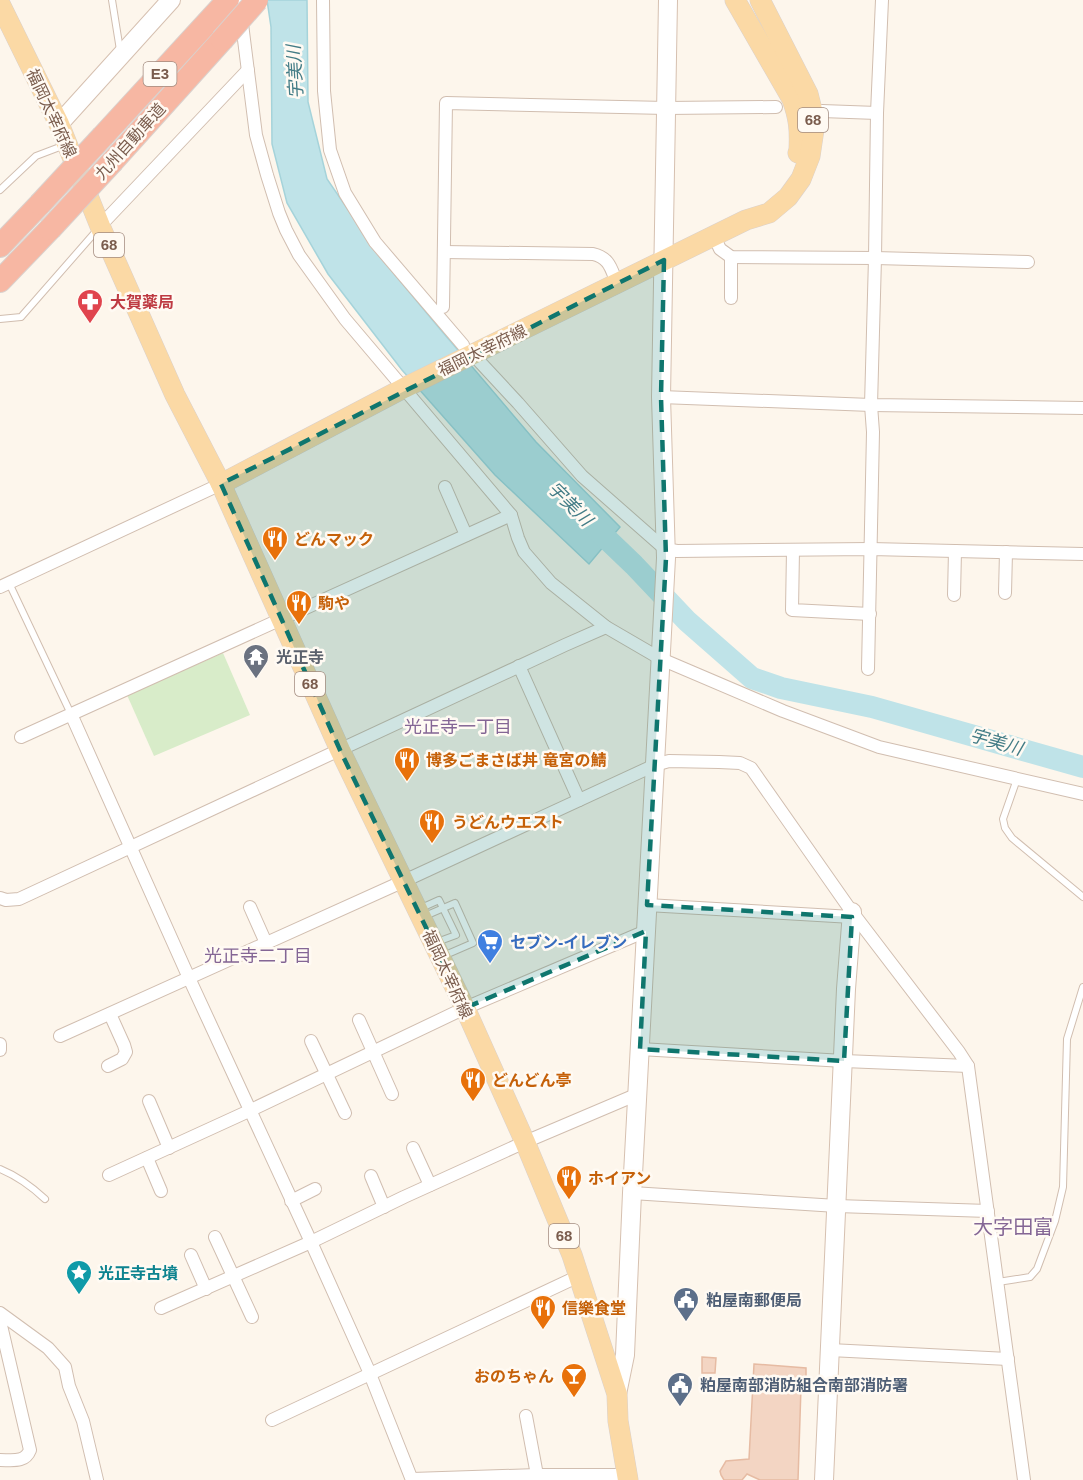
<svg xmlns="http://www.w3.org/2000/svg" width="1083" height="1480" font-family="Helvetica,'Noto Sans JP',sans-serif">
  <rect width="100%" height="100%" fill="#fdf6ec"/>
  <!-- green -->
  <polygon fill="#d8ecc9" points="223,653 250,715 154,756 127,695"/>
  <!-- water -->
  <polygon fill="#bfe3e8" stroke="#a5d3da" stroke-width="1.5" points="267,0 307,0 308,102 327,179 381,258 440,329 536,442 620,527 589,564 495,475 402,370 328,274 287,203 272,144 271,27"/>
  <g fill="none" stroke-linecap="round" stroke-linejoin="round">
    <!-- river -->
    <polyline stroke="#bfe3e8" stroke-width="22" points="586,519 634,565 687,621 752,678 781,688 872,707 1083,767"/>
  </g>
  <!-- building -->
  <g fill="#f3d5c3" stroke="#e6bba3" stroke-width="1.5">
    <polygon points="702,1357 716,1358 715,1373 702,1373"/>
    <polygon points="754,1364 806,1368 806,1387 801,1387 798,1480 760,1480 747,1474 742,1480 724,1480 721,1475 720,1471 726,1461 749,1459"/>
  </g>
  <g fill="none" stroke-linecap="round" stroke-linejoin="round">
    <defs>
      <g id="lane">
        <polyline points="112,0 120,50"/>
        <polyline points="0,190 36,156 65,145"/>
        <polyline points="0,319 21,317 98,229"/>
        <polyline points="9,583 71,714"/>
        <polyline points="1017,779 1003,819 1005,828 1012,838 1083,897"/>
        <polyline points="419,909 439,900 456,935 437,942"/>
        <polyline points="425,916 455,903 473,943 443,956"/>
        <path d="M0 1169C17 1176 31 1186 45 1199"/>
        <polyline points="998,1282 1030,1277 1037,1269 1055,1221 1063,1187 1067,1039 1083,987"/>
      </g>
      <g id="street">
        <polyline points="239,0 256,135 267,175 279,213 286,230 299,255 345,319 511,515 518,538 524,552 551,583 606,627 661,659 783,711 879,747 1083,794"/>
        <polyline points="323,0 324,91 330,150 345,193 375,242 463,345"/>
        <polyline points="822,111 877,113"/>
        <polyline points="100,226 248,70"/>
        <polyline points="714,236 720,249 731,257 875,258 1028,262"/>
        <path d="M444 252 593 254C610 258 611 269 617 283"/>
        <polyline points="731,298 731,257"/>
        <polyline points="443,307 446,103 666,108 776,107"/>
        <polyline points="479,361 518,403 582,476 665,549 677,551 871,549 1083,554"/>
        <polyline points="661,397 871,405 1083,408"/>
        <polyline points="445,487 466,535"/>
        <polyline points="793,550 792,610 870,614"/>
        <polyline points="0,587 221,484"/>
        <polyline points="1005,593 1006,552"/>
        <polyline points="954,595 955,551"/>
        <polyline points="519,666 579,800"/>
        <polyline points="868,669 873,432 871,405 875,258 877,113 882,0"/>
        <polyline points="71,714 189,978 311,1242 368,1369 412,1480"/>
        <polyline points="21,737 511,515"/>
        <polyline points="0,898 6,900 19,899 565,645 606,627"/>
        <polyline points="647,905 852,917"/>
        <polyline points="250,907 266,943"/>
        <polyline points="359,1020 392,1094"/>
        <polyline points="60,1036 404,881 655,765 669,761 719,762 740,763 751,768 852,912 959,1052 968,1066 1024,1480"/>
        <polyline points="311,1041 345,1113"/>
        <polyline points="0,1044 0,1050"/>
        <polyline points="640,1049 844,1061 968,1066"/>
        <polyline points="108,1066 122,1059 126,1052 124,1045 110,1014"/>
        <polyline points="149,1101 169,1148"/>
        <polyline points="413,1148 430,1185"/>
        <polyline points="147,1158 161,1191"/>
        <polyline points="109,1175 249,1111 465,1008 646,931"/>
        <polyline points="371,1176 384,1207"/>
        <polyline points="632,1193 837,1206 988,1211"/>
        <polyline points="291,1201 315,1189"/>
        <polyline points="215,1237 252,1317"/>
        <polyline points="191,1255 206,1289"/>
        <polyline points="161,1308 311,1242 404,1197 525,1142 638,1094"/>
        <polyline points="0,1313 48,1348 65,1367 69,1386 83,1421 97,1480"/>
        <path d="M0 1321 30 1450C25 1463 12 1460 0 1460"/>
        <polyline points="830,1350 1008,1359"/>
        <polyline points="526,1416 537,1475"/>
        <polyline points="272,1420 579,1276"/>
        <polyline points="412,1479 537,1475 628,1475"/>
      </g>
      <g id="secondary">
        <polyline points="59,124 171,0"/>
        <polyline points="617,1394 625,1355 632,1193 666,558 661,397 668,0"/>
        <polyline points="824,1480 846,989 852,912"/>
      </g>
      <g id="primary">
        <path d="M735 0 792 99C799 118 800 130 799 150L798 153"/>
        <polyline points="0,4 59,124 100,226 175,395 221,484 340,750 465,1008 525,1142 572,1255 617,1394 618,1421 628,1480"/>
        <polyline points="221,484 404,388 746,220 769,213 788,197 801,179 810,156 814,129 813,114 808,94 760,0"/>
      </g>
      <g id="highway">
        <polyline points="103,136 228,0"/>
        <polyline points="113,161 222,40"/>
        <polyline points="0,246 40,204"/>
        <polyline points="0,281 50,229"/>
      </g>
    </defs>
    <!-- lane casing -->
    <use href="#lane" stroke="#d1beb0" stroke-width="8"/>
    <!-- street casing -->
    <use href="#street" stroke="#d1beb0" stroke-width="14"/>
    <!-- secondary casing -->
    <use href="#secondary" stroke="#d6c0b0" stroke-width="20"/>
    <!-- primary casing -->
    <use href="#primary" stroke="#dad1cd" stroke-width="21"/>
    <!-- highway casing -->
    <use href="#highway" stroke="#dad1cd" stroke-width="24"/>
    <!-- lane -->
    <use href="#lane" stroke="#fff" stroke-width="6"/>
    <!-- street -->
    <use href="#street" stroke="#fff" stroke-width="12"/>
    <!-- secondary -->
    <use href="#secondary" stroke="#fff" stroke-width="18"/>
    <!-- primary -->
    <use href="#primary" stroke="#fbd9a5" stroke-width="20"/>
    <!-- highway -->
    <use href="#highway" stroke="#f7b7a3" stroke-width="22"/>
    <defs>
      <g id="highway-bridge">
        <polyline points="222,40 257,0"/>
        <polyline points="40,204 103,136"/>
        <polyline points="50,229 113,161"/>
      </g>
    </defs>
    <!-- highway-bridge casing -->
    <use href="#highway-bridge" stroke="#dad1cd" stroke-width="24" stroke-linecap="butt"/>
    <!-- highway-bridge -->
    <use href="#highway-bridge" stroke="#f7b7a3" stroke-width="22"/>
  </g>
  <!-- marked area -->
  <path fill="#0f766e" fill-opacity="0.2" stroke="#0f766e" stroke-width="4.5" stroke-dasharray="12 8" stroke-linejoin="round" d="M664 260 661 397 666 558 647 905 852 917 844 1061 640 1049 646 931 465 1008 340 750 221 484Z"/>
  <!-- icons -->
  <defs>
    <symbol id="pharmacy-pin" viewBox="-11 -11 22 30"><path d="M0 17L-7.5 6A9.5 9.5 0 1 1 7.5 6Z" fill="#e0444e" stroke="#fffaf3"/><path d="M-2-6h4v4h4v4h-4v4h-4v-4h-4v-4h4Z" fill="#fff"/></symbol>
    <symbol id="restaurant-pin" viewBox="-11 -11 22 30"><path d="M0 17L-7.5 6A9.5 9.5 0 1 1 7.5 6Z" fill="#e8710a" stroke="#fffaf3"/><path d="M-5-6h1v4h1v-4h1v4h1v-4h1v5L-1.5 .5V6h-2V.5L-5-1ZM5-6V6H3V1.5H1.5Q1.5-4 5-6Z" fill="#fff"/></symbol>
    <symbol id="temple-pin" viewBox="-11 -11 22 30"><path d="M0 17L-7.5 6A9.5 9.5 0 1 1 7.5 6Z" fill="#6b7280" stroke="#fffaf3"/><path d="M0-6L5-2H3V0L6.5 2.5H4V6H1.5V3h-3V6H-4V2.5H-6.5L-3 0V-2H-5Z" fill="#fff"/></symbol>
    <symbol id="supermarket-pin" viewBox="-11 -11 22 30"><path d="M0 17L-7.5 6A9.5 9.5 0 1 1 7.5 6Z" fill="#3f7fe0" stroke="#fffaf3"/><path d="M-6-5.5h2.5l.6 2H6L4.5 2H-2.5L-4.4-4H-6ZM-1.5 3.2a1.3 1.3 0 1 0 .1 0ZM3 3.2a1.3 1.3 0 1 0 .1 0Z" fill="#fff"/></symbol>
    <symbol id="sight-pin" viewBox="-11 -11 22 30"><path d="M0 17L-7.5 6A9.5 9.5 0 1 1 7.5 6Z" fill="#0f9aa8" stroke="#fffaf3"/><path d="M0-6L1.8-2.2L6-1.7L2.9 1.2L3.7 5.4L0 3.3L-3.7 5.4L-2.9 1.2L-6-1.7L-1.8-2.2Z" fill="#fff"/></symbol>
    <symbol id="civic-pin" viewBox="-11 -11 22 30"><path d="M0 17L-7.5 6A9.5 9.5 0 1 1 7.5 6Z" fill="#5c6f8a" stroke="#fffaf3"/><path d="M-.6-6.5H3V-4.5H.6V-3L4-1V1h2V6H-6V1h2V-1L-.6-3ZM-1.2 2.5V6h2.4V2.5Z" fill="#fff"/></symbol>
    <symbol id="bar-pin" viewBox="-11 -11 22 30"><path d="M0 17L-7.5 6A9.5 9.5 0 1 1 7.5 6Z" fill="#e8710a" stroke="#fffaf3"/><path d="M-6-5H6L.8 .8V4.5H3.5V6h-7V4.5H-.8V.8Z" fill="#fff"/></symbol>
  </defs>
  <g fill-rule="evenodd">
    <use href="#pharmacy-pin" x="75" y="287" width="30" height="40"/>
    <use href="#restaurant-pin" x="260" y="524" width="30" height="40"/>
    <use href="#restaurant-pin" x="284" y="588" width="30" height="40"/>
    <use href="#temple-pin" x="241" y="642" width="30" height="40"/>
    <use href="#restaurant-pin" x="392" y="745" width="30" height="40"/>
    <use href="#restaurant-pin" x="417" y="807" width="30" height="40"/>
    <use href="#supermarket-pin" x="475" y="927" width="30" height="40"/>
    <use href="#restaurant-pin" x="458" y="1065" width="30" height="40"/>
    <use href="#restaurant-pin" x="554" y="1163" width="30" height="40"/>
    <use href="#sight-pin" x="64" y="1258" width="30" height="40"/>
    <use href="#civic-pin" x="671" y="1285" width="30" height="40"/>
    <use href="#restaurant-pin" x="528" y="1293" width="30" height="40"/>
    <use href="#bar-pin" x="559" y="1361" width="30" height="40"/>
    <use href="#civic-pin" x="665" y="1370" width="30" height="40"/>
  </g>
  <g text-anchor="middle" stroke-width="5" stroke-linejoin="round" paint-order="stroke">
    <!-- shield labels -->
    <g fill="#fffaf3" stroke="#a28b7f" stroke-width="1.5">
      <rect x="143.5" y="62" width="33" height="24" rx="4.5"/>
      <rect x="798" y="108" width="30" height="24" rx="4.5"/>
      <rect x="94" y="233" width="30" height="24" rx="4.5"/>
      <rect x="295" y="672" width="30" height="24" rx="4.5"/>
      <rect x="549" y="1224" width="30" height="24" rx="4.5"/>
    </g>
    <g font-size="15" font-weight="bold" fill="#7a5c4d">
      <text x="160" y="79">E3</text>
      <text x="813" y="125">68</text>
      <text x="109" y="250">68</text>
      <text x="310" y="689">68</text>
      <text x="564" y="1241">68</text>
    </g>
    <!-- street labels -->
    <g font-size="16" fill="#7a5c4d" stroke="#fffaf3">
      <text transform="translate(52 113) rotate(65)" y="6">福岡太宰府線</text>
      <text transform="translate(130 141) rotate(-48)" y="6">九州自動車道</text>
      <text transform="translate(482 350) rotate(-26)" y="6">福岡太宰府線</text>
      <text transform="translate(448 974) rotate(65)" y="6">福岡太宰府線</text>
    </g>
    <!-- health labels -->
    <g font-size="16" font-weight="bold" fill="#be3a42" stroke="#fffaf3" text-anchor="start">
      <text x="110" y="308">大賀薬局</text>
    </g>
    <!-- food labels -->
    <g font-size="16" font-weight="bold" fill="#c56008" stroke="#fffaf3" text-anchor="start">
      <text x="294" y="545">どんマック</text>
      <text x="318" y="609">駒や</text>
      <text x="426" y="766">博多ごまさば丼 竜宮の鯖</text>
      <text x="452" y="828">うどんウエスト</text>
      <text x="492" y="1086">どんどん亭</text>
      <text x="588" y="1184">ホイアン</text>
      <text x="562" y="1314">信樂食堂</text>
      <text x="554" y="1382" text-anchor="end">おのちゃん</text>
    </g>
    <!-- worship labels -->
    <g font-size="16" font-weight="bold" fill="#5b616d" stroke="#fffaf3" text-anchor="start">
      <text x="276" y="663">光正寺</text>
    </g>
    <!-- shop labels -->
    <g font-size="16" font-weight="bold" fill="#366cbe" stroke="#fffaf3" text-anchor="start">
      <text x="510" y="948">セブン-イレブン</text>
    </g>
    <!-- culture labels -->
    <g font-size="16" font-weight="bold" fill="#0d838f" stroke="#fffaf3" text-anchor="start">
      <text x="98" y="1279">光正寺古墳</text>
    </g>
    <!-- service labels -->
    <g font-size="16" font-weight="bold" fill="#4e5e75" stroke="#fffaf3" text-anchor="start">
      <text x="706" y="1306">粕屋南郵便局</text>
      <text x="700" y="1391">粕屋南部消防組合南部消防署</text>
    </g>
    <!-- water labels -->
    <g font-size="18" font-style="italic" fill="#437c86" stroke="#fffaf3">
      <text transform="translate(295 72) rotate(-93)" y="6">宇美川</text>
      <text transform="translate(570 504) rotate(45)" y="6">宇美川</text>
      <text transform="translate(996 742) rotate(16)" y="6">宇美川</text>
    </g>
    <!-- neighbourhood labels -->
    <g font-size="18" fill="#846695" stroke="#fffaf3">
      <text x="458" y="733">光正寺一丁目</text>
      <text x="258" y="962">光正寺二丁目</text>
    </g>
    <!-- quarter labels -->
    <g font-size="20" fill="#846695" stroke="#fffaf3">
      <text x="1013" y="1234">大字田富</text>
    </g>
  </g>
</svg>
